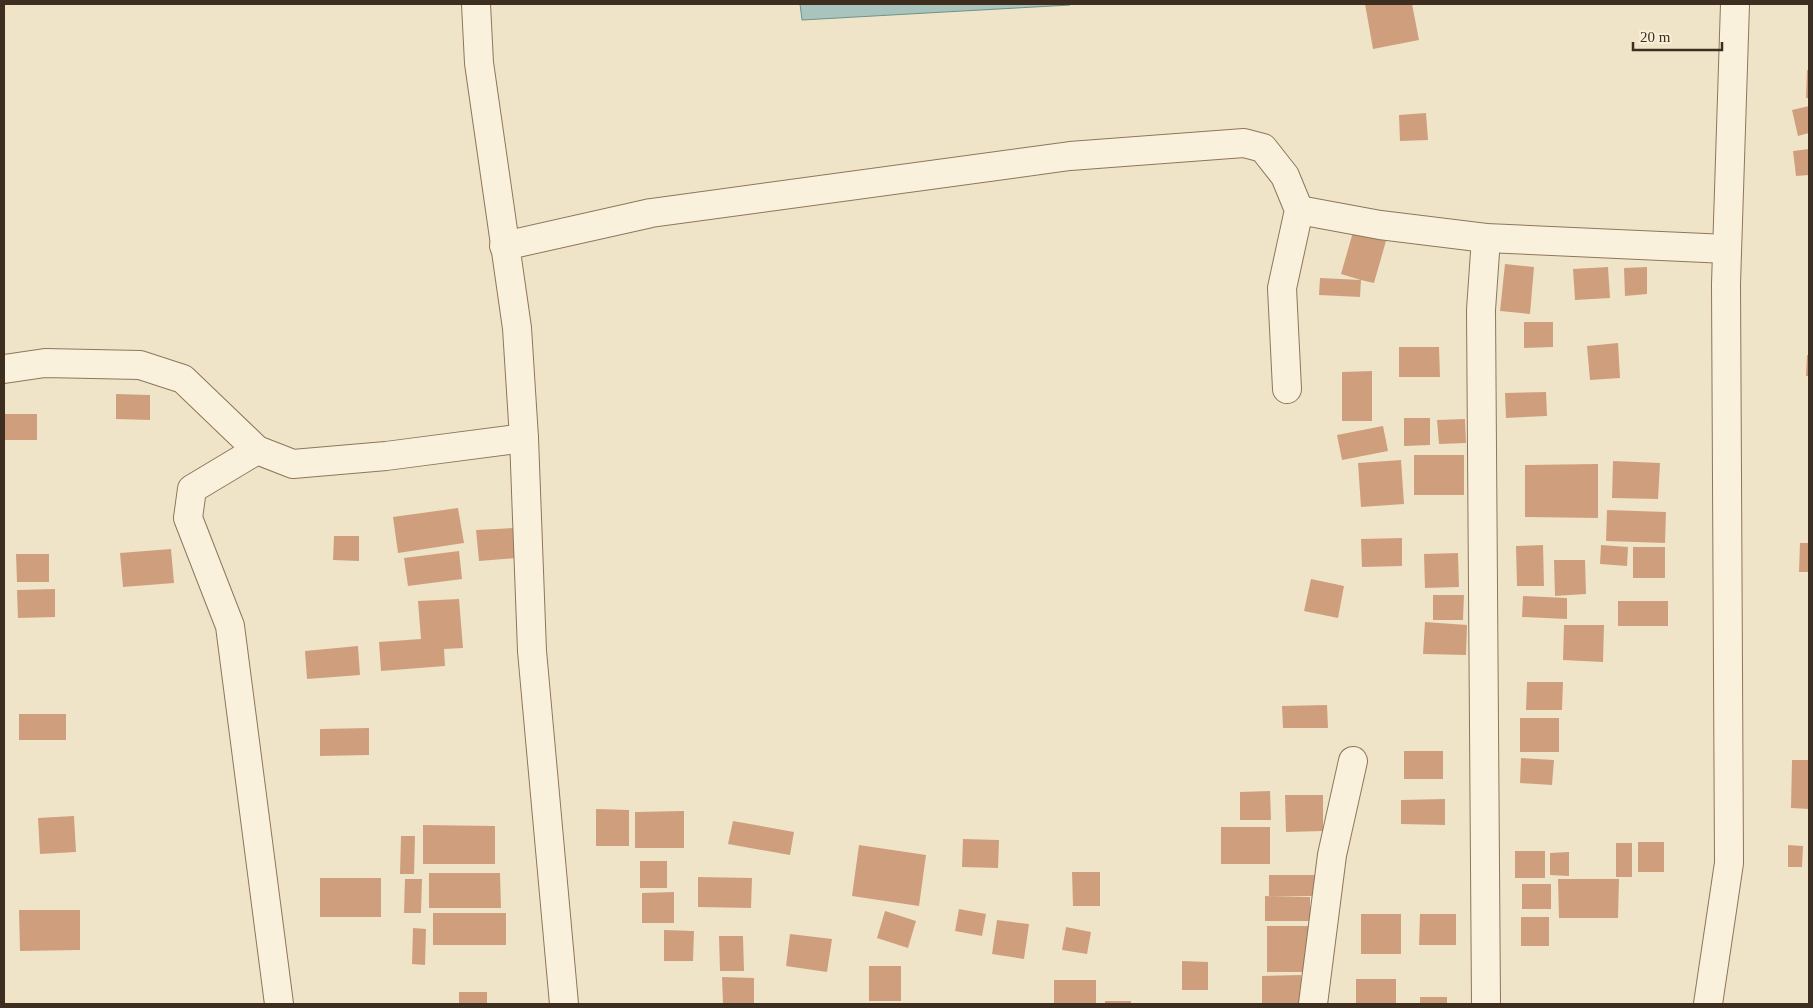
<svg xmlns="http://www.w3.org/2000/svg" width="1813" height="1008" font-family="Georgia,serif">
  <rect width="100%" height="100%" fill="#f0e4c8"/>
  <!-- water -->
  <polygon fill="#a9c4bc" stroke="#6f938a" points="800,4 1070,4 1070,5 802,20"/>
  <!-- building -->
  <g fill="#cf9f7d">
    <polygon points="1365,4 1412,4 1419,40 1373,49"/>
    <polygon points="1807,70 1809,70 1809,98 1806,98"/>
    <polygon points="1809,106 1809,133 1798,136 1792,110"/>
    <polygon points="1426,113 1428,140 1400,141 1399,115"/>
    <polygon points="1809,149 1809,175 1796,176 1793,151"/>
    <polygon points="1353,232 1386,241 1374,283 1361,280 1360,297 1319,295 1320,278 1361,280 1341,274"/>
    <polygon points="1505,264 1534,267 1530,314 1500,311"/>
    <polygon points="1608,267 1610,298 1575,300 1573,269"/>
    <polygon points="1647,267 1647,294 1625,296 1624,268"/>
    <polygon points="1524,322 1553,322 1553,347 1524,348"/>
    <polygon points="1618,343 1620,378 1590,380 1587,346"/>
    <polygon points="1399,347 1439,347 1440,377 1399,377"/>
    <polygon points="1807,355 1809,355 1809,376 1806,376"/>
    <polygon points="1372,371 1372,421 1342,421 1342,372"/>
    <polygon points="1546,392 1547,416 1506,418 1505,393"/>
    <polygon points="116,394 150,395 150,420 116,419"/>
    <rect x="4" y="414" width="33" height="26"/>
    <polygon points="1404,418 1430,418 1430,445 1404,446"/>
    <polygon points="1465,419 1466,443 1439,444 1437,420"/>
    <polygon points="1383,426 1388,451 1342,460 1337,435"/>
    <rect x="1414" y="455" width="50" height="40"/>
    <polygon points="1401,460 1404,504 1361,507 1358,463"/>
    <polygon points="1613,461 1660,463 1658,499 1612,498"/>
    <polygon points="1598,464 1598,518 1525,517 1525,465"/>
    <polygon points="458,508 464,543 398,553 393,517"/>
    <polygon points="1607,510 1666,512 1665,543 1606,541"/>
    <polygon points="514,528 516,558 479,561 476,530"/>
    <polygon points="334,536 359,536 359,561 333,560"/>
    <polygon points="1402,538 1402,566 1362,567 1361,539"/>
    <polygon points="1800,543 1809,543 1809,572 1799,572"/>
    <polygon points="1543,545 1544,586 1517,586 1516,546"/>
    <polygon points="1601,545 1628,547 1627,566 1600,564"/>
    <rect x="1633" y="547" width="32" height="31"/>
    <polygon points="171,549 174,583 123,587 120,553"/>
    <polygon points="459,551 462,579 408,586 404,558"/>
    <polygon points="1458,553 1459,587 1425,588 1424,554"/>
    <polygon points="16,554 49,554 49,582 17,582"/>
    <polygon points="1554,560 1585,560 1586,594 1555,596"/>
    <polygon points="1311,579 1344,586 1338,618 1304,611"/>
    <polygon points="55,589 55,617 18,618 17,590"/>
    <polygon points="1433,595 1464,595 1463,620 1433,620"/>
    <polygon points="1523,596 1567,598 1567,619 1522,617"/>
    <polygon points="459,599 463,648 444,649 445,666 381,671 379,642 421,639 418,601"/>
    <rect x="1618" y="601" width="50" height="25"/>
    <polygon points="1425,622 1467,625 1466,655 1423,654"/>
    <polygon points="1564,625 1604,625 1603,662 1563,660"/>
    <polygon points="358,646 360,675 307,679 305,651"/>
    <polygon points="1527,682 1563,682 1562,710 1526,710"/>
    <polygon points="1327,705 1328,728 1283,728 1282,706"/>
    <rect x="19" y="714" width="47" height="26"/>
    <rect x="1520" y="718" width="39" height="34"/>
    <polygon points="369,728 369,755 320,756 320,729"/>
    <rect x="1404" y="751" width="39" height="28"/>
    <polygon points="1521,758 1554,760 1552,785 1520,783"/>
    <polygon points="1792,760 1809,760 1809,809 1791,808"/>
    <polygon points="1270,791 1271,820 1240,820 1240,792"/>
    <polygon points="1285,795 1323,795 1323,831 1286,832"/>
    <polygon points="1445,799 1445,825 1401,824 1401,800"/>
    <polygon points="596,809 629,810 629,846 596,846"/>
    <polygon points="684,811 684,848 635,848 635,812"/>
    <polygon points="74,816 76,852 40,854 38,818"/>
    <polygon points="733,821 794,832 790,855 728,844"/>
    <polygon points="423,825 495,826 495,864 423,864"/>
    <rect x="1221" y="827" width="49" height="37"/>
    <polygon points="401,836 415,836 414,874 400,874"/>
    <polygon points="963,839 999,840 998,868 962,867"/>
    <rect x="1638" y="842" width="26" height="30"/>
    <rect x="1616" y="843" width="16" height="34"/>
    <polygon points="859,845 926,855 919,906 852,896"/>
    <polygon points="1788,845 1803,846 1802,867 1788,867"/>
    <rect x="1515" y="851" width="30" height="27"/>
    <polygon points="1569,852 1569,876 1550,875 1550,853"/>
    <rect x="640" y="861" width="27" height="27"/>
    <polygon points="1072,872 1100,872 1100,906 1073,906"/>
    <polygon points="429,873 500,873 501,908 429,908"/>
    <rect x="1269" y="875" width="50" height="21"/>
    <polygon points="698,877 752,878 751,908 698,907"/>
    <rect x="320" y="878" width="61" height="39"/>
    <polygon points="405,879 422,879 421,913 404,913"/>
    <polygon points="1558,879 1619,879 1618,918 1559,918"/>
    <rect x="1522" y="884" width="29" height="25"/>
    <polygon points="674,892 674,923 642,923 642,893"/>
    <polygon points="1265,896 1310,897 1310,921 1265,921"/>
    <polygon points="959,909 986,914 982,936 955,931"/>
    <polygon points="19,910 80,910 80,950 20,951"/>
    <polygon points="885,911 916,921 908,948 877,938"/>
    <rect x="433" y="913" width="73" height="32"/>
    <rect x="1361" y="914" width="40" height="40"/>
    <polygon points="1420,914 1456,914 1456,945 1419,945"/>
    <rect x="1521" y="917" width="28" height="29"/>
    <polygon points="997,920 1029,924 1024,959 992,954"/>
    <polygon points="1267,926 1316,926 1317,972 1267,972"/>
    <polygon points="1066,927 1091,932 1087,954 1062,950"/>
    <polygon points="413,928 426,929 425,965 412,964"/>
    <polygon points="664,930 694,931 693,961 664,961"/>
    <polygon points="790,934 832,939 827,972 786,966"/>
    <polygon points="719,936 743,936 744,971 720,971"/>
    <polygon points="1182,961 1208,962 1208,990 1182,990"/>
    <rect x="869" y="966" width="32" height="35"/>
    <polygon points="1301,975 1301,1004 1262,1004 1262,976"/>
    <polygon points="722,977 754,978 754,1004 723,1004"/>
    <rect x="1356" y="979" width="40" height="25"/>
    <rect x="1054" y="980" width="42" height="24"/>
    <rect x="459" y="992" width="28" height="12"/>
    <rect x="1420" y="997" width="27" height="7"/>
    <rect x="1105" y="1001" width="26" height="3"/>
  </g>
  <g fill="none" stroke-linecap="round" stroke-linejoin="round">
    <defs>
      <g id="minor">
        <polyline points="476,4 479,63 517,328 524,438 532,651 564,1004"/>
        <polyline points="1299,210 1380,225 1486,238 1727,249"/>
        <polyline points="504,246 651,213 1070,156 1244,143 1263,148 1285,176 1299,210 1282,288 1287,389"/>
        <polyline points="4,369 45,363 140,365 183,379 257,450 293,464 386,456 524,438"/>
        <polyline points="257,450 192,489 188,518 230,626 279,1004"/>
        <polyline points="1313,1004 1332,855 1353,761"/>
        <polyline points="1486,1004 1481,310 1486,238"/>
        <polyline points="1708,1004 1729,863 1726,284 1735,4"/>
      </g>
    </defs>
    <!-- minor casing -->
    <use href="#minor" stroke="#8d765c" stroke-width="30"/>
    <!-- minor -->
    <use href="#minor" stroke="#faf1dc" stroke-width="28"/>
  </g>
  <!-- border -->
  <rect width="1813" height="1008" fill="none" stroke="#3d2e20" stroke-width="10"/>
  <!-- scale -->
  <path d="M1633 42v8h89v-8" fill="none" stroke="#3d2e20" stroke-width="2.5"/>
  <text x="1640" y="42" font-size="15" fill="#3d2e20" stroke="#f7eed8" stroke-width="4" paint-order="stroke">20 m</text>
</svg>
